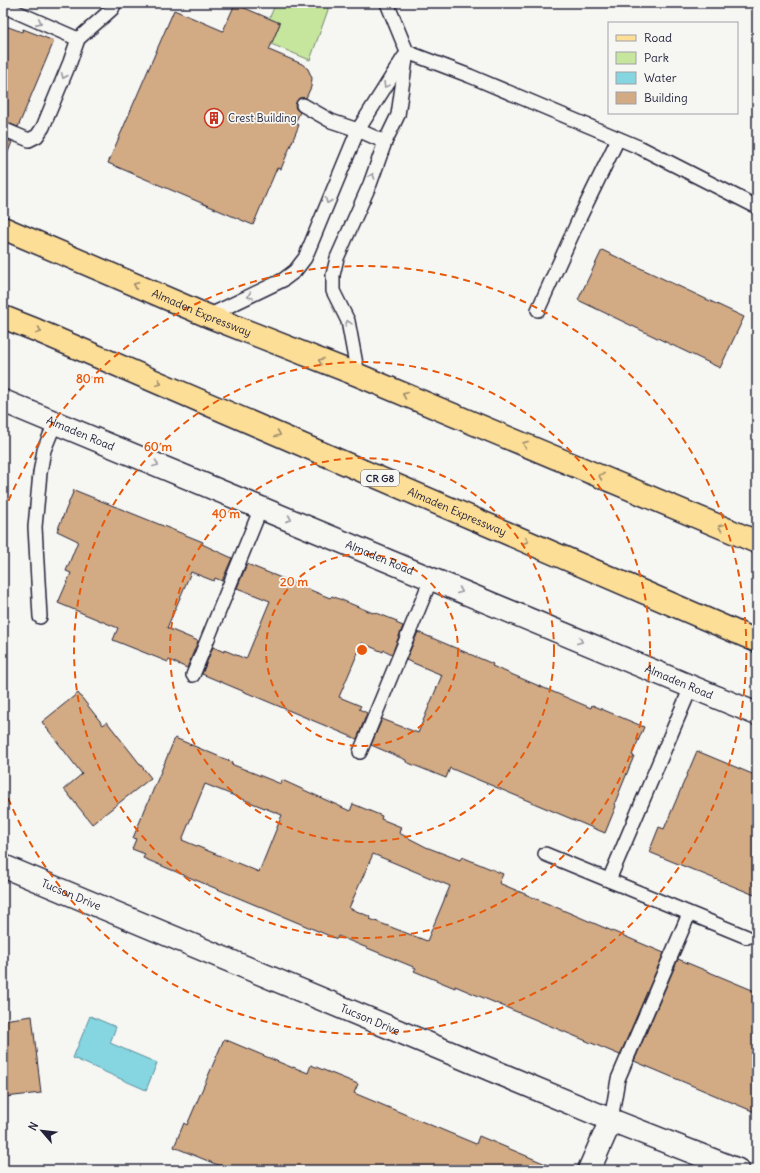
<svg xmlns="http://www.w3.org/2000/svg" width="760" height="1173" font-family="Delius,sans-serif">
  <rect width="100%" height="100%" fill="#f6f6f2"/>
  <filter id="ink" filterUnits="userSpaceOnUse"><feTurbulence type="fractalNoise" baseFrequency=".025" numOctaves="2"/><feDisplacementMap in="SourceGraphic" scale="8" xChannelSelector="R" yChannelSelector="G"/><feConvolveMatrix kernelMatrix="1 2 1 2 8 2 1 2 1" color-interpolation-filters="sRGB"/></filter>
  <g filter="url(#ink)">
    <!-- green -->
    <polygon fill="#c6e69e" stroke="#74846c" points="276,3 327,3 328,10 310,60 271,44 280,24 269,19"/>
    <!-- water -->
    <polygon fill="#85d6e0" stroke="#5d8e9e" points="90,1016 116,1027 110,1043 157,1063 146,1090 73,1058"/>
    <!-- building -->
    <g fill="#d2aa83" stroke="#22223b" fill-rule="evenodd">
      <polygon points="235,4 280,23 269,50 302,64 308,69 312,78 311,87 306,98 299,98 295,105 296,109 300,112 295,123 299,125 281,169 277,168 253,225 108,163 174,10 223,31"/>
      <polygon points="3,25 22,32 23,29 54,41 18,127 3,121"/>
      <polygon points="3,138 12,142 4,162 3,162"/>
      <polygon points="602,250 744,317 720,368 578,300"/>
      <polygon points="74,490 203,542 202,544 232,558 222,581 215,578 214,581 191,572 167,628 198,641 187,668 169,660 168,662 113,640 118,628 58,603 71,573 66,571 78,541 57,531"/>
      <polygon points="247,564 330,598 332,596 373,613 374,612 397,621 396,623 403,626 392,654 384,650 383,652 362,643 339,697 361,706 359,709 367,713 357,739 202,674 213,647 224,652 224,650 246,659 270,601 237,588"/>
      <polygon points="418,632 493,664 492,666 591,708 592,705 644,727 632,755 634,756 614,805 616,806 605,833 450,768 446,778 406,762 406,760 371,745 382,719 418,733 442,675 406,660"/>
      <polygon points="78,693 103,725 107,722 151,778 92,824 64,789 82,774 42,722"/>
      <path d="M175 738 232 762 231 764 281 784 282 780 350 811 353 804 382 816 381 819 401 827 399 833 426 847 460 860 462 857 503 874 499 883 664 953 620 1055 455 986V988L414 971 416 968 338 936 337 939 143 858 145 854 132 849 136 839 133 838ZM205 784 282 815 259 872 182 840ZM373 854 450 886 427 941 370 919 371 917 349 908Z"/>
      <polygon points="697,751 757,776 757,896 649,852 659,827 664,829"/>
      <polygon points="678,959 757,992 757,1113 634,1061"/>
      <polygon points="32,1016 41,1093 5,1097 3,1075 3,1020"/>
      <polygon points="224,1039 293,1068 293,1067 308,1073 311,1065 358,1084 354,1093 476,1144 479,1136 560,1170 230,1170 174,1147 184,1123 187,1125"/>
    </g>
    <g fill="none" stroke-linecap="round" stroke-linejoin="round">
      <defs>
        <g id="lane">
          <polyline points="3,6 78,39"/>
          <polyline points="407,52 470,76 641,148 757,207"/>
          <polyline points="303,105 331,121 358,130 385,142"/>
          <polyline points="3,129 29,140 37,136 43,127 70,62 78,39 112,9 115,3"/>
          <polyline points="538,310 580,217 618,139"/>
          <polyline points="208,316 283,280 295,271 305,258 358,130 404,57"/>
          <polyline points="358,375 348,321 333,291 333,275 337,258 370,184 385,142 398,115 407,52 387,3"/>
          <polyline points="40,617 35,527 40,473 44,450 55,423"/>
          <polyline points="193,675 261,508"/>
          <polyline points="360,752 431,579"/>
          <polyline points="545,854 747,937"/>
          <polyline points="609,880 691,687"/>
          <polyline points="611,1120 618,1079 689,914"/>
        </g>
        <g id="street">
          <path id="s1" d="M3 401 757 714"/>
          <path id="s2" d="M3 866 611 1120 738 1170"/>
          <polyline points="589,1170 611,1120"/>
        </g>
        <g id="primary">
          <path id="s3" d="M3 228 208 316 358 375 757 542"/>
          <path id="s4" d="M3 317 36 330 757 641"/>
        </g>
      </defs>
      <!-- lane casing -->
      <use href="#lane" stroke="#22223b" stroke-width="16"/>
      <!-- street casing -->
      <use href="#street" stroke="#22223b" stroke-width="25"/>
      <!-- primary casing -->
      <use href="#primary" stroke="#22223b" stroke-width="25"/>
      <!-- lane -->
      <use href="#lane" stroke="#f6f6f2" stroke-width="13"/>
      <!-- street -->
      <use href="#street" stroke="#f6f6f2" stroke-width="22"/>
      <!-- primary -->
      <use href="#primary" stroke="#fdde96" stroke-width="22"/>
    </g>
    <!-- one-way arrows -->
    <defs><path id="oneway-chevron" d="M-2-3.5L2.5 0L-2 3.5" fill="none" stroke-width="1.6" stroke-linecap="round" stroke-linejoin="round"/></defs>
    <g stroke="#9797a0">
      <use href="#oneway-chevron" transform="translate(39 22) rotate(24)"/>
      <use href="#oneway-chevron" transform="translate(64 76) rotate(113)"/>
      <use href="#oneway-chevron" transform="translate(386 85) rotate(122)"/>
      <use href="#oneway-chevron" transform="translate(372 176) rotate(-70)"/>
      <use href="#oneway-chevron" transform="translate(328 201) rotate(112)"/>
      <use href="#oneway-chevron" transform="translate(250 296) rotate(155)"/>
      <use href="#oneway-chevron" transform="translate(348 323) rotate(-106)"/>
      <use href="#oneway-chevron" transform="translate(156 464) rotate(22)"/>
      <use href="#oneway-chevron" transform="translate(289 519) rotate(23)"/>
      <use href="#oneway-chevron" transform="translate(460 591) rotate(23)"/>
      <use href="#oneway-chevron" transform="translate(580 641) rotate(23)"/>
    </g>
    <g stroke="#9a896d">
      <use href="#oneway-chevron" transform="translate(136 285) rotate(-157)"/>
      <use href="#oneway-chevron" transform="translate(39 331) rotate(23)"/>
      <use href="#oneway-chevron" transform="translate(321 361) rotate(-158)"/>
      <use href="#oneway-chevron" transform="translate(159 383) rotate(23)"/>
      <use href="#oneway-chevron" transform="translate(405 395) rotate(-158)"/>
      <use href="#oneway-chevron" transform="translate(278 434) rotate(23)"/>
      <use href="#oneway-chevron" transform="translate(525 444) rotate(-158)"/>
      <use href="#oneway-chevron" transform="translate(601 476) rotate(-157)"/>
      <use href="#oneway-chevron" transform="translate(721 527) rotate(-157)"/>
      <use href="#oneway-chevron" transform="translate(526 541) rotate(23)"/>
    </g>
  </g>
  <!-- distance rings -->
  <g fill="none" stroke="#e8590c" stroke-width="2" stroke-dasharray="7 5">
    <circle cx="362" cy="650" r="96"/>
    <circle cx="362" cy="650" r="192"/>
    <circle cx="362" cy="650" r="288"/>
    <path d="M4 512A384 384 0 1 1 4 788"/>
  </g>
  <!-- icons -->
  <defs>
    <symbol id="building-ring" viewBox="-11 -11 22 22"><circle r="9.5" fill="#f6f6f2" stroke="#c8321e" stroke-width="1.5"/><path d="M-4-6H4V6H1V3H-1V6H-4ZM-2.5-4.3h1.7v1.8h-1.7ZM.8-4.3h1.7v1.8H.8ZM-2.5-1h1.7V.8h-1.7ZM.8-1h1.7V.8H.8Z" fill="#c8321e"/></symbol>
  </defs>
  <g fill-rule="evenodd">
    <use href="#building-ring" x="203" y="107" width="22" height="22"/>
  </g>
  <g text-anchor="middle" stroke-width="3.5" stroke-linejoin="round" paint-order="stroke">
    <!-- shield labels -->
    <rect fill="#f6f6f2" stroke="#626272" stroke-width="1" x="361" y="470" width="38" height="16" rx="3"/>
    <g font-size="10" font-weight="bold" fill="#22223b">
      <text x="380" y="482">CR G8</text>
    </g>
    <!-- poi labels -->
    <g font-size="11" fill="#22223b" stroke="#f6f6f2" text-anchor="start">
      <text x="228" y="122">Crest Building</text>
    </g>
    <!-- street labels -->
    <g font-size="11" fill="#22223b" stroke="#f6f6f2">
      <text dy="4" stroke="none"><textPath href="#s3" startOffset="216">Almaden Expressway</textPath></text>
      <text dy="4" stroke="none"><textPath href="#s1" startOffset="84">Almaden Road</textPath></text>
      <text dy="4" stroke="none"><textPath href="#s4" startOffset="494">Almaden Expressway</textPath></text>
      <text dy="4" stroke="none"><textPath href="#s1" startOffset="408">Almaden Road</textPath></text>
      <text dy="4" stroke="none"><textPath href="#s1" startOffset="732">Almaden Road</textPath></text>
      <text dy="4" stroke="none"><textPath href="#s2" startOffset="74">Tucson Drive</textPath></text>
      <text dy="4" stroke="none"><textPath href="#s2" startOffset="398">Tucson Drive</textPath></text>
    </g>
  </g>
  <circle cx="362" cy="650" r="6" fill="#e8590c" stroke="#f6f6f2" stroke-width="2"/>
  <g font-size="12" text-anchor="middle" font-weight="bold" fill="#e8590c" stroke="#f6f6f2" stroke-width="3.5" stroke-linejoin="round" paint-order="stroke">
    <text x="90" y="383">80 m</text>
    <text x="158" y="451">60 m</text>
    <text x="226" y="518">40 m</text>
    <text x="294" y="586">20 m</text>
  </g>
  <!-- margin -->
  <rect width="760" height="1173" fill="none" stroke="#f6f6f2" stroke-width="16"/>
  <rect x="8" y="8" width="744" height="1157" fill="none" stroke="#22223b" stroke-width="1.5" filter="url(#ink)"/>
  <!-- legend -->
  <rect x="608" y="22" width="130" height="92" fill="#f6f6f2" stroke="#a1a1a9"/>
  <rect x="616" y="35" width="20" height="6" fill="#fdde96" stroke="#a1a1a9"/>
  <text x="644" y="42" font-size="12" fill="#22223b">Road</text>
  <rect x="616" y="52" width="20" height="12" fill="#c6e69e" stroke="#a1a1a9"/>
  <text x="644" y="62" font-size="12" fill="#22223b">Park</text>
  <rect x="616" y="72" width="20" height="12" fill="#85d6e0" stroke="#a1a1a9"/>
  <text x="644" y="82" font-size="12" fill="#22223b">Water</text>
  <rect x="616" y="92" width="20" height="12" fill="#d2aa83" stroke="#a1a1a9"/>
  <text x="644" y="102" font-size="12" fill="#22223b">Building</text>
  <!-- north arrow -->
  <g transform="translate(42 1131) rotate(298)" stroke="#f6f6f2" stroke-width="3" paint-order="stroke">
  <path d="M0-3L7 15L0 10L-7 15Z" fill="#22223b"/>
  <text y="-6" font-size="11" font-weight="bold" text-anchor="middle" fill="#22223b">N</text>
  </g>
</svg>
